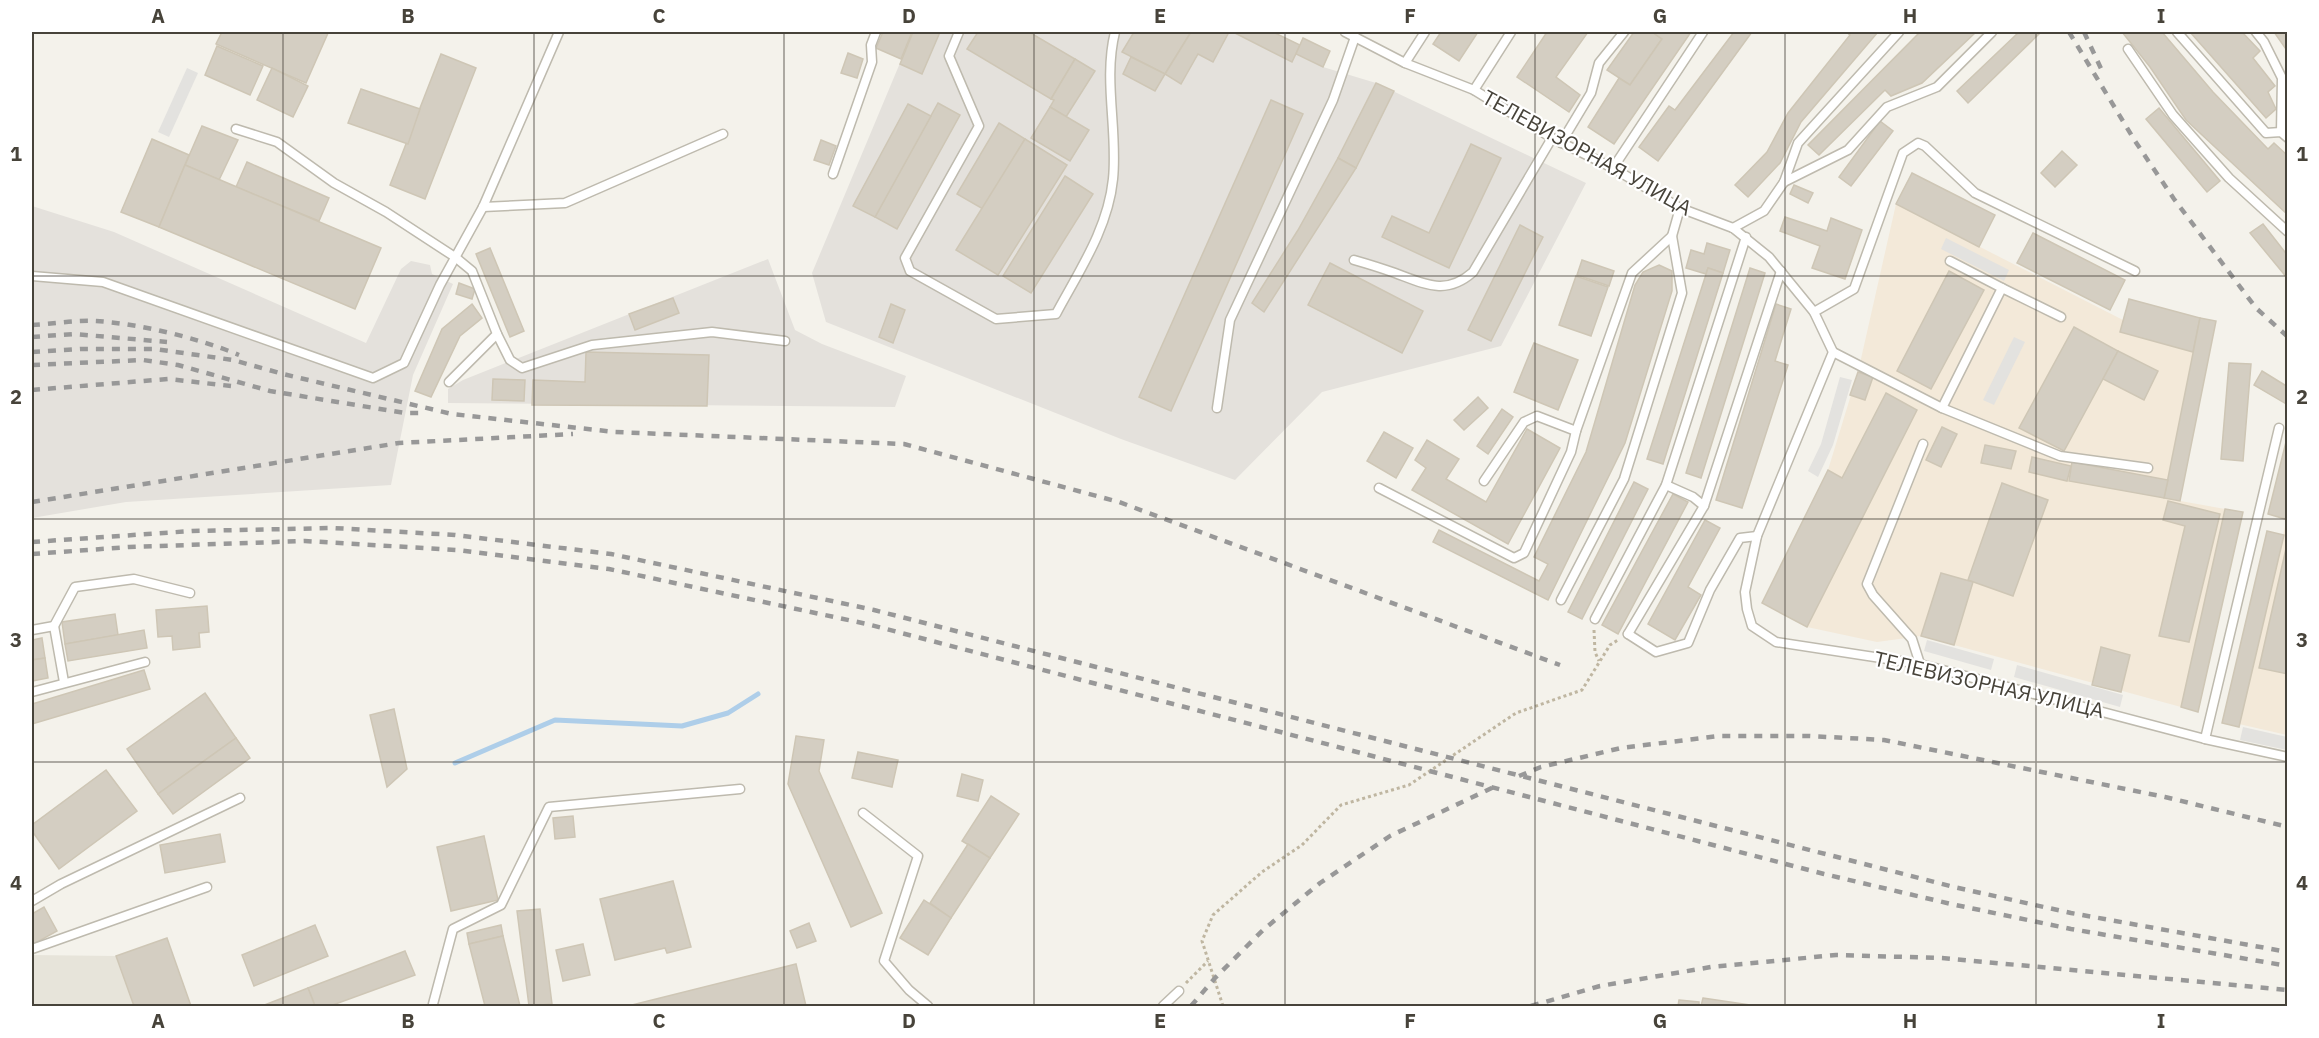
<svg xmlns="http://www.w3.org/2000/svg" width="2319" height="1038" font-family="'IBM Plex Sans',sans-serif">
  <rect width="100%" height="100%" fill="#f4f2eb"/>
  <!-- residential -->
  <polygon fill="#e7e4da" points="32,955 116,956 134,1006 32,1006"/>
  <!-- commercial -->
  <g fill="#f3e9d9">
    <polygon points="1896,204 2123,320 2129,299 2200,318 2164,498 2225,509 2181,707 1921,636 1877,642 1807,627 1762,603 1828,470 1858,372"/>
    <polygon points="2287,518 2287,735 2239,724"/>
  </g>
  <!-- industrial -->
  <g fill="#e4e1dc">
    <polygon points="913,32 1233,32 1291,61 1296,54 1323,67 1376,83 1586,183 1501,346 1322,392 1235,480 1121,439 826,322 812,273"/>
    <polygon points="32,206 114,232 366,343 401,269 411,261 430,265 432,274 453,284 413,375 391,485 126,502 32,518"/>
    <polygon points="768,259 795,330 822,344 906,376 895,407 448,403 448,389 463,380"/>
  </g>
  <!-- parking -->
  <g fill="#e3e2df">
    <polygon points="187,68 198,73 169,137 158,132"/>
    <polygon points="1946,238 2009,270 2004,281 1941,249"/>
    <polygon points="2014,337 2025,342 1994,405 1983,400"/>
    <polygon points="1840,377 1852,380 1833,445 1818,477 1808,471 1821,444"/>
    <polygon points="1927,640 1994,659 1991,670 1924,651"/>
    <polygon points="2017,665 2123,695 2120,707 2014,677"/>
    <polygon points="2243,727 2287,737 2287,750 2240,740"/>
  </g>
  <g fill="none" stroke-linecap="round" stroke-linejoin="round">
    <!-- stream -->
    <polyline stroke="#aecee9" stroke-width="5" points="455,763 555,720 682,726 728,713 758,694"/>
  </g>
  <!-- building -->
  <g fill="#d4cec2" stroke="#cec6b5" stroke-width="1.5">
    <polygon points="222,32 326,32 328,33 306,83 216,44"/>
    <polygon points="883,32 912,32 901,59 876,48"/>
    <polygon points="913,32 940,32 922,74 900,64"/>
    <polygon points="978,32 1029,32 1075,59 1051,99 967,49"/>
    <polygon points="1134,32 1191,32 1165,74 1122,52"/>
    <polygon points="1191,32 1229,32 1213,62 1198,54 1181,84 1165,74"/>
    <polygon points="1233,32 1273,32 1300,45 1292,62"/>
    <polygon points="1441,32 1478,32 1459,61 1433,44"/>
    <polygon points="1547,32 1588,32 1556,77 1580,95 1569,112 1517,77"/>
    <polygon points="1634,32 1652,32 1662,39 1630,85 1607,70"/>
    <polygon points="1652,32 1691,32 1614,144 1588,127 1619,78 1630,85 1662,39"/>
    <polygon points="1734,32 1752,32 1658,161 1639,147 1669,106 1675,110"/>
    <polygon points="1846,32 1878,32 1801,122 1780,163 1748,197 1735,185 1767,152 1788,113 1850,35"/>
    <polygon points="1920,32 1976,32 1922,83 1891,96 1885,90 1819,155 1808,145"/>
    <polygon points="2019,32 2037,32 2039,34 1968,103 1957,91"/>
    <polygon points="2122,32 2162,32 2213,92 2268,149 2274,143 2288,156 2288,215 2186,120 2150,67"/>
    <polygon points="2190,32 2242,32 2260,51 2253,58 2275,86 2268,92 2276,109 2266,118"/>
    <polygon points="2274,32 2288,32 2288,52"/>
    <polygon points="1303,38 1330,51 1323,67 1296,54"/>
    <polygon points="217,46 263,66 250,95 205,75"/>
    <polygon points="848,53 863,59 857,78 841,73"/>
    <polygon points="441,54 476,68 425,199 390,185"/>
    <polygon points="1131,57 1165,74 1155,91 1123,74"/>
    <polygon points="1075,59 1095,71 1066,117 1050,107 1054,100 1051,99"/>
    <polygon points="272,68 308,86 293,117 257,100"/>
    <polygon points="1376,83 1394,91 1356,168 1338,158"/>
    <polygon points="361,89 420,109 408,144 348,123"/>
    <polygon points="1271,100 1303,114 1171,411 1139,397"/>
    <polygon points="938,103 960,115 897,229 875,217"/>
    <polygon points="908,104 931,116 875,217 853,206"/>
    <polygon points="1050,107 1089,130 1070,161 1031,138"/>
    <polygon points="2159,108 2220,181 2207,192 2146,119"/>
    <polygon points="1880,121 1893,131 1851,186 1839,177"/>
    <polygon points="999,123 1025,139 983,209 957,194"/>
    <polygon points="202,126 238,140 219,180 185,165"/>
    <polygon points="152,139 189,155 159,227 121,212"/>
    <polygon points="1025,139 1067,165 998,275 956,250"/>
    <polygon points="821,140 836,146 829,165 814,160"/>
    <polygon points="1471,144 1501,158 1449,268 1382,237 1392,216 1429,233"/>
    <polygon points="2062,151 2077,165 2055,187 2041,173"/>
    <polygon points="1338,158 1356,168 1264,312 1252,303 1298,230"/>
    <polygon points="247,162 329,198 319,221 236,187"/>
    <polygon points="185,165 381,248 355,309 159,227"/>
    <polygon points="1912,173 1995,215 1979,247 1896,204"/>
    <polygon points="1065,176 1093,194 1031,293 1003,276"/>
    <polygon points="1794,185 1813,193 1808,203 1790,194"/>
    <polygon points="1785,217 1827,231 1831,218 1862,230 1845,279 1812,268 1820,246 1780,231"/>
    <polygon points="2263,224 2288,256 2288,279 2250,233"/>
    <polygon points="1520,225 1543,237 1491,341 1468,330"/>
    <polygon points="2033,233 2125,280 2110,310 2017,263"/>
    <polygon points="1707,243 1730,250 1723,273 1708,268 1706,274 1686,268 1691,250 1704,254"/>
    <polygon points="490,248 524,331 510,337 476,254"/>
    <polygon points="1582,260 1614,271 1609,286 1577,275"/>
    <polygon points="1330,263 1423,311 1402,353 1308,305"/>
    <polygon points="1659,265 1672,271 1672,291 1625,443 1548,600 1433,542 1439,530 1539,581 1548,564 1534,557 1586,452 1635,285 1643,272"/>
    <polygon points="1708,268 1723,273 1663,464 1647,459"/>
    <polygon points="1750,268 1765,273 1701,478 1686,473"/>
    <polygon points="1949,271 1984,290 1931,389 1897,371"/>
    <polygon points="1576,276 1608,287 1591,336 1559,325"/>
    <polygon points="459,283 475,289 472,299 456,294"/>
    <polygon points="673,298 679,313 635,330 629,314"/>
    <polygon points="2129,299 2200,318 2193,352 2120,332"/>
    <polygon points="472,304 482,318 460,336 431,397 415,391 442,329"/>
    <polygon points="891,304 905,310 893,343 879,337"/>
    <polygon points="1776,304 1791,309 1775,361 1788,365 1742,508 1716,500"/>
    <polygon points="2200,318 2216,321 2180,501 2164,498"/>
    <polygon points="2074,327 2118,351 2064,451 2019,428"/>
    <polygon points="1534,343 1578,360 1558,410 1514,392"/>
    <polygon points="2118,351 2158,371 2144,400 2103,379"/>
    <polygon points="586,352 709,355 707,406 532,405 533,380 585,382"/>
    <polygon points="2229,363 2251,364 2243,461 2221,459"/>
    <polygon points="2262,371 2288,387 2288,405 2254,385"/>
    <polygon points="1858,372 1873,377 1865,400 1850,395"/>
    <polygon points="493,379 525,380 524,401 492,400"/>
    <polygon points="1886,393 1917,410 1807,627 1762,603 1828,470 1842,478"/>
    <polygon points="1478,397 1488,408 1464,430 1454,420"/>
    <polygon points="1502,409 1513,417 1488,454 1477,446"/>
    <polygon points="1942,427 1957,434 1941,467 1926,460"/>
    <polygon points="1527,429 1560,448 1508,544 1412,490 1426,468 1415,460 1427,440 1459,459 1446,479 1486,502"/>
    <polygon points="1384,432 1413,448 1396,478 1367,461"/>
    <polygon points="2288,434 2288,511 2285,519 2268,514"/>
    <polygon points="1985,445 2016,451 2011,469 1981,463"/>
    <polygon points="2032,457 2071,466 2067,481 2029,472"/>
    <polygon points="2072,462 2168,480 2164,498 2069,481"/>
    <polygon points="1634,482 1648,489 1582,619 1568,612"/>
    <polygon points="2002,483 2048,500 2013,596 1968,580"/>
    <polygon points="1673,494 1688,502 1618,634 1602,625"/>
    <polygon points="2168,501 2220,514 2189,642 2159,636 2185,526 2163,520"/>
    <polygon points="2225,509 2243,512 2198,712 2181,707"/>
    <polygon points="1705,520 1720,528 1688,587 1701,595 1675,640 1648,624"/>
    <polygon points="2267,531 2284,535 2239,727 2222,723"/>
    <polygon points="2287,544 2288,544 2288,674 2259,668"/>
    <polygon points="1941,573 1973,582 1954,645 1921,636"/>
    <polygon points="207,606 209,632 199,633 200,647 173,650 172,636 158,637 156,610"/>
    <polygon points="115,614 118,635 65,644 62,622"/>
    <polygon points="144,630 147,648 68,661 65,644"/>
    <polygon points="42,638 45,658 32,660 32,640"/>
    <polygon points="2101,647 2130,655 2121,692 2092,685"/>
    <polygon points="45,658 48,678 32,681 32,660"/>
    <polygon points="144,670 150,689 32,724 32,704"/>
    <polygon points="205,693 236,738 158,794 127,749"/>
    <polygon points="394,709 407,769 387,787 370,715"/>
    <polygon points="796,736 824,740 819,771 882,913 851,927 788,784"/>
    <polygon points="236,738 250,758 173,814 158,794"/>
    <polygon points="858,752 898,760 892,787 852,778"/>
    <polygon points="106,770 137,811 59,869 32,831 32,825"/>
    <polygon points="962,774 983,780 978,801 957,796"/>
    <polygon points="991,796 1019,814 990,858 962,841"/>
    <polygon points="573,816 575,837 555,839 553,818"/>
    <polygon points="220,834 225,862 165,873 160,845"/>
    <polygon points="484,836 498,900 451,911 437,847"/>
    <polygon points="968,844 990,858 951,918 930,903"/>
    <polygon points="673,881 691,947 667,953 665,948 615,960 600,899"/>
    <polygon points="924,900 951,918 928,955 900,938"/>
    <polygon points="44,907 57,931 32,945 32,914"/>
    <polygon points="540,909 552,1004 529,1006 517,911"/>
    <polygon points="809,923 816,941 797,948 790,931"/>
    <polygon points="315,925 328,956 254,986 242,955"/>
    <polygon points="501,925 503,936 469,944 467,933"/>
    <polygon points="503,936 520,1006 485,1006 469,944"/>
    <polygon points="167,938 191,1006 134,1006 116,956"/>
    <polygon points="583,944 590,975 563,981 556,950"/>
    <polygon points="405,951 415,975 330,1006 315,1006 308,988"/>
    <polygon points="796,964 806,1006 628,1006"/>
    <polygon points="308,988 315,1006 262,1006"/>
    <polygon points="1703,998 1757,1006 1701,1006"/>
    <polygon points="1679,1000 1699,1002 1699,1006 1678,1006"/>
  </g>
  <g fill="none" stroke-linecap="round" stroke-linejoin="round">
    <defs>
      <g id="lane">
        <path d="M959 32 949 56 979 126 905 258 910 271 996 319 1056 314C1079 271 1108 229 1113 179 1118 130 1103 80 1115 32"/>
        <polyline points="1345,32 1405,63 1474,90 1552,138 1613,168 1680,208 1733,228 1769,257 1814,312 1833,352 1757,536 1745,592 1747,609 1752,626 1776,642 1920,664 2205,739 2288,757"/>
        <polyline points="2177,32 2266,133 2281,132 2288,138"/>
        <polyline points="2256,32 2264,42 2282,78 2281,132"/>
        <polyline points="2128,49 2173,115 2229,178 2288,232"/>
        <polyline points="1405,63 1425,32"/>
        <polyline points="1474,90 1511,32"/>
        <polyline points="236,129 277,142 334,183 386,212 455,257 472,271 497,334 449,382"/>
        <polyline points="1561,143 1591,93 1599,63 1624,32"/>
        <polyline points="1613,168 1703,32"/>
        <polyline points="833,174 872,62 871,45 876,32"/>
        <polyline points="1784,182 1848,150 1887,107 1937,87 1992,32"/>
        <polyline points="483,207 565,203 723,134"/>
        <polyline points="1733,228 1764,211 1784,182 1798,143 1899,32"/>
        <path d="M1354 260C1368 264 1381 268 1395 273 1425 284 1446 296 1473 272L1552 138"/>
        <polyline points="1950,261 2002,288"/>
        <polyline points="32,276 103,282 373,378 404,363 440,285 483,207 559,32"/>
        <polyline points="1814,312 1854,289 1903,153 1918,143 1925,146 1975,193 2135,271"/>
        <polyline points="497,334 510,360 522,368 592,345 712,332 785,341"/>
        <polyline points="1833,352 1942,408 2060,456 2148,468"/>
        <polyline points="1217,408 1230,320 1333,100 1355,37"/>
        <polyline points="1942,408 2002,288 2061,317"/>
        <polyline points="1484,481 1524,422 1537,416 1576,431"/>
        <polyline points="1666,485 1693,497 1704,506"/>
        <polyline points="1379,488 1514,558 1524,553 1571,452 1576,431 1632,273 1672,236"/>
        <polyline points="1561,600 1624,479 1682,293 1672,236 1680,208"/>
        <polyline points="1595,619 1666,485 1746,237"/>
        <polyline points="54,626 75,587 134,579 190,593"/>
        <polyline points="32,630 54,626 64,682"/>
        <polyline points="1628,634 1704,506 1781,271"/>
        <polyline points="1628,634 1656,652 1688,643 1710,590 1740,538 1757,536"/>
        <polyline points="1920,664 1912,639 1873,595 1867,584 1923,444"/>
        <polyline points="32,692 145,662"/>
        <polyline points="2205,739 2279,428"/>
        <polyline points="863,813 918,856 884,961 909,990 928,1006"/>
        <polyline points="32,901 61,884 240,798"/>
        <polyline points="32,949 207,887"/>
        <polyline points="433,1004 453,929 501,905 549,807 740,789"/>
        <polyline points="1163,1006 1179,991"/>
      </g>
    </defs>
    <!-- lane casing -->
    <use href="#lane" stroke="#bebaae" stroke-width="11"/>
    <!-- path -->
    <g stroke="#bfb6a1" stroke-width="3" stroke-dasharray="3 3" stroke-linecap="butt">
      <polyline points="1594,630 1595,652 1599,661"/>
      <polyline points="1186,983 1208,961"/>
      <polyline points="1223,1006 1202,941 1213,915 1262,872 1302,845 1341,805 1409,785 1516,713 1582,690 1610,645 1618,640"/>
    </g>
    <!-- lane -->
    <use href="#lane" stroke="#fff" stroke-width="8"/>
    <!-- rail -->
    <g stroke="#989898" stroke-width="4.5" stroke-dasharray="8 8" stroke-linecap="butt">
      <polyline points="2069,32 2135,141 2174,199 2256,308 2288,337"/>
      <polyline points="2084,32 2104,75"/>
      <path d="M32 325C52 324 75 320 96 321 141 324 198 338 239 355"/>
      <polyline points="32,337 74,334 167,342"/>
      <polyline points="32,352 80,349 155,349 233,360 283,374 452,414 615,432 904,444 1119,502 1560,665"/>
      <polyline points="32,365 143,360 178,365 270,391 405,413 419,413"/>
      <polyline points="32,390 168,379 231,386"/>
      <polyline points="32,502 399,443 573,434"/>
      <polyline points="32,542 192,531 333,528 455,535 611,554 874,610 1954,887 2071,913 2288,952"/>
      <polyline points="32,554 129,547 305,541 457,550 609,569 867,624 1824,874 1951,904 2071,929 2288,966"/>
      <polyline points="1519,776 1541,767 1621,748 1719,736 1810,736 1884,740 2165,797 2288,827"/>
      <polyline points="1191,1006 1215,978 1263,930 1320,883 1390,836 1494,787"/>
      <polyline points="1531,1006 1600,986 1711,967 1836,955 1942,958 2288,990"/>
    </g>
  </g>
  <!-- grid -->
  <path fill="none" stroke="#47433a" stroke-width="1.5" stroke-opacity="0.55" d="M283 32V1006M534 32V1006M784 32V1006M1034 32V1006M1285 32V1006M1535 32V1006M1785 32V1006M2036 32V1006M32 276H2288M32 519H2288M32 762H2288"/>
  <g text-anchor="middle" stroke-width="4.5" stroke-linejoin="round" paint-order="stroke">
    <!-- street labels -->
    <g font-size="21" fill="#47433a" stroke="#fff">
      <text transform="translate(1587 153) rotate(29)" y="7">ТЕЛЕВИЗОРНАЯ УЛИЦА</text>
      <text transform="translate(1989 685) rotate(13)" y="7">ТЕЛЕВИЗОРНАЯ УЛИЦА</text>
    </g>
  </g>
  <!-- border -->
  <rect width="2319" height="1038" fill="none" stroke="#ffffff" stroke-width="66"/>
  <rect x="33" y="33" width="2253" height="972" fill="none" stroke="#47433a" stroke-width="2"/>
  <g font-size="20" text-anchor="middle" font-weight="bold" fill="#47433a">
    <text x="158" y="23">A</text>
    <text x="408" y="23">B</text>
    <text x="659" y="23">C</text>
    <text x="909" y="23">D</text>
    <text x="1160" y="23">E</text>
    <text x="1410" y="23">F</text>
    <text x="1660" y="23">G</text>
    <text x="1910" y="23">H</text>
    <text x="2161" y="23">I</text>
    <text x="16" y="161">1</text>
    <text x="2302" y="161">1</text>
    <text x="16" y="404">2</text>
    <text x="2302" y="404">2</text>
    <text x="16" y="647">3</text>
    <text x="2302" y="647">3</text>
    <text x="16" y="890">4</text>
    <text x="2302" y="890">4</text>
    <text x="158" y="1028">A</text>
    <text x="408" y="1028">B</text>
    <text x="659" y="1028">C</text>
    <text x="909" y="1028">D</text>
    <text x="1160" y="1028">E</text>
    <text x="1410" y="1028">F</text>
    <text x="1660" y="1028">G</text>
    <text x="1910" y="1028">H</text>
    <text x="2161" y="1028">I</text>
  </g>
</svg>
